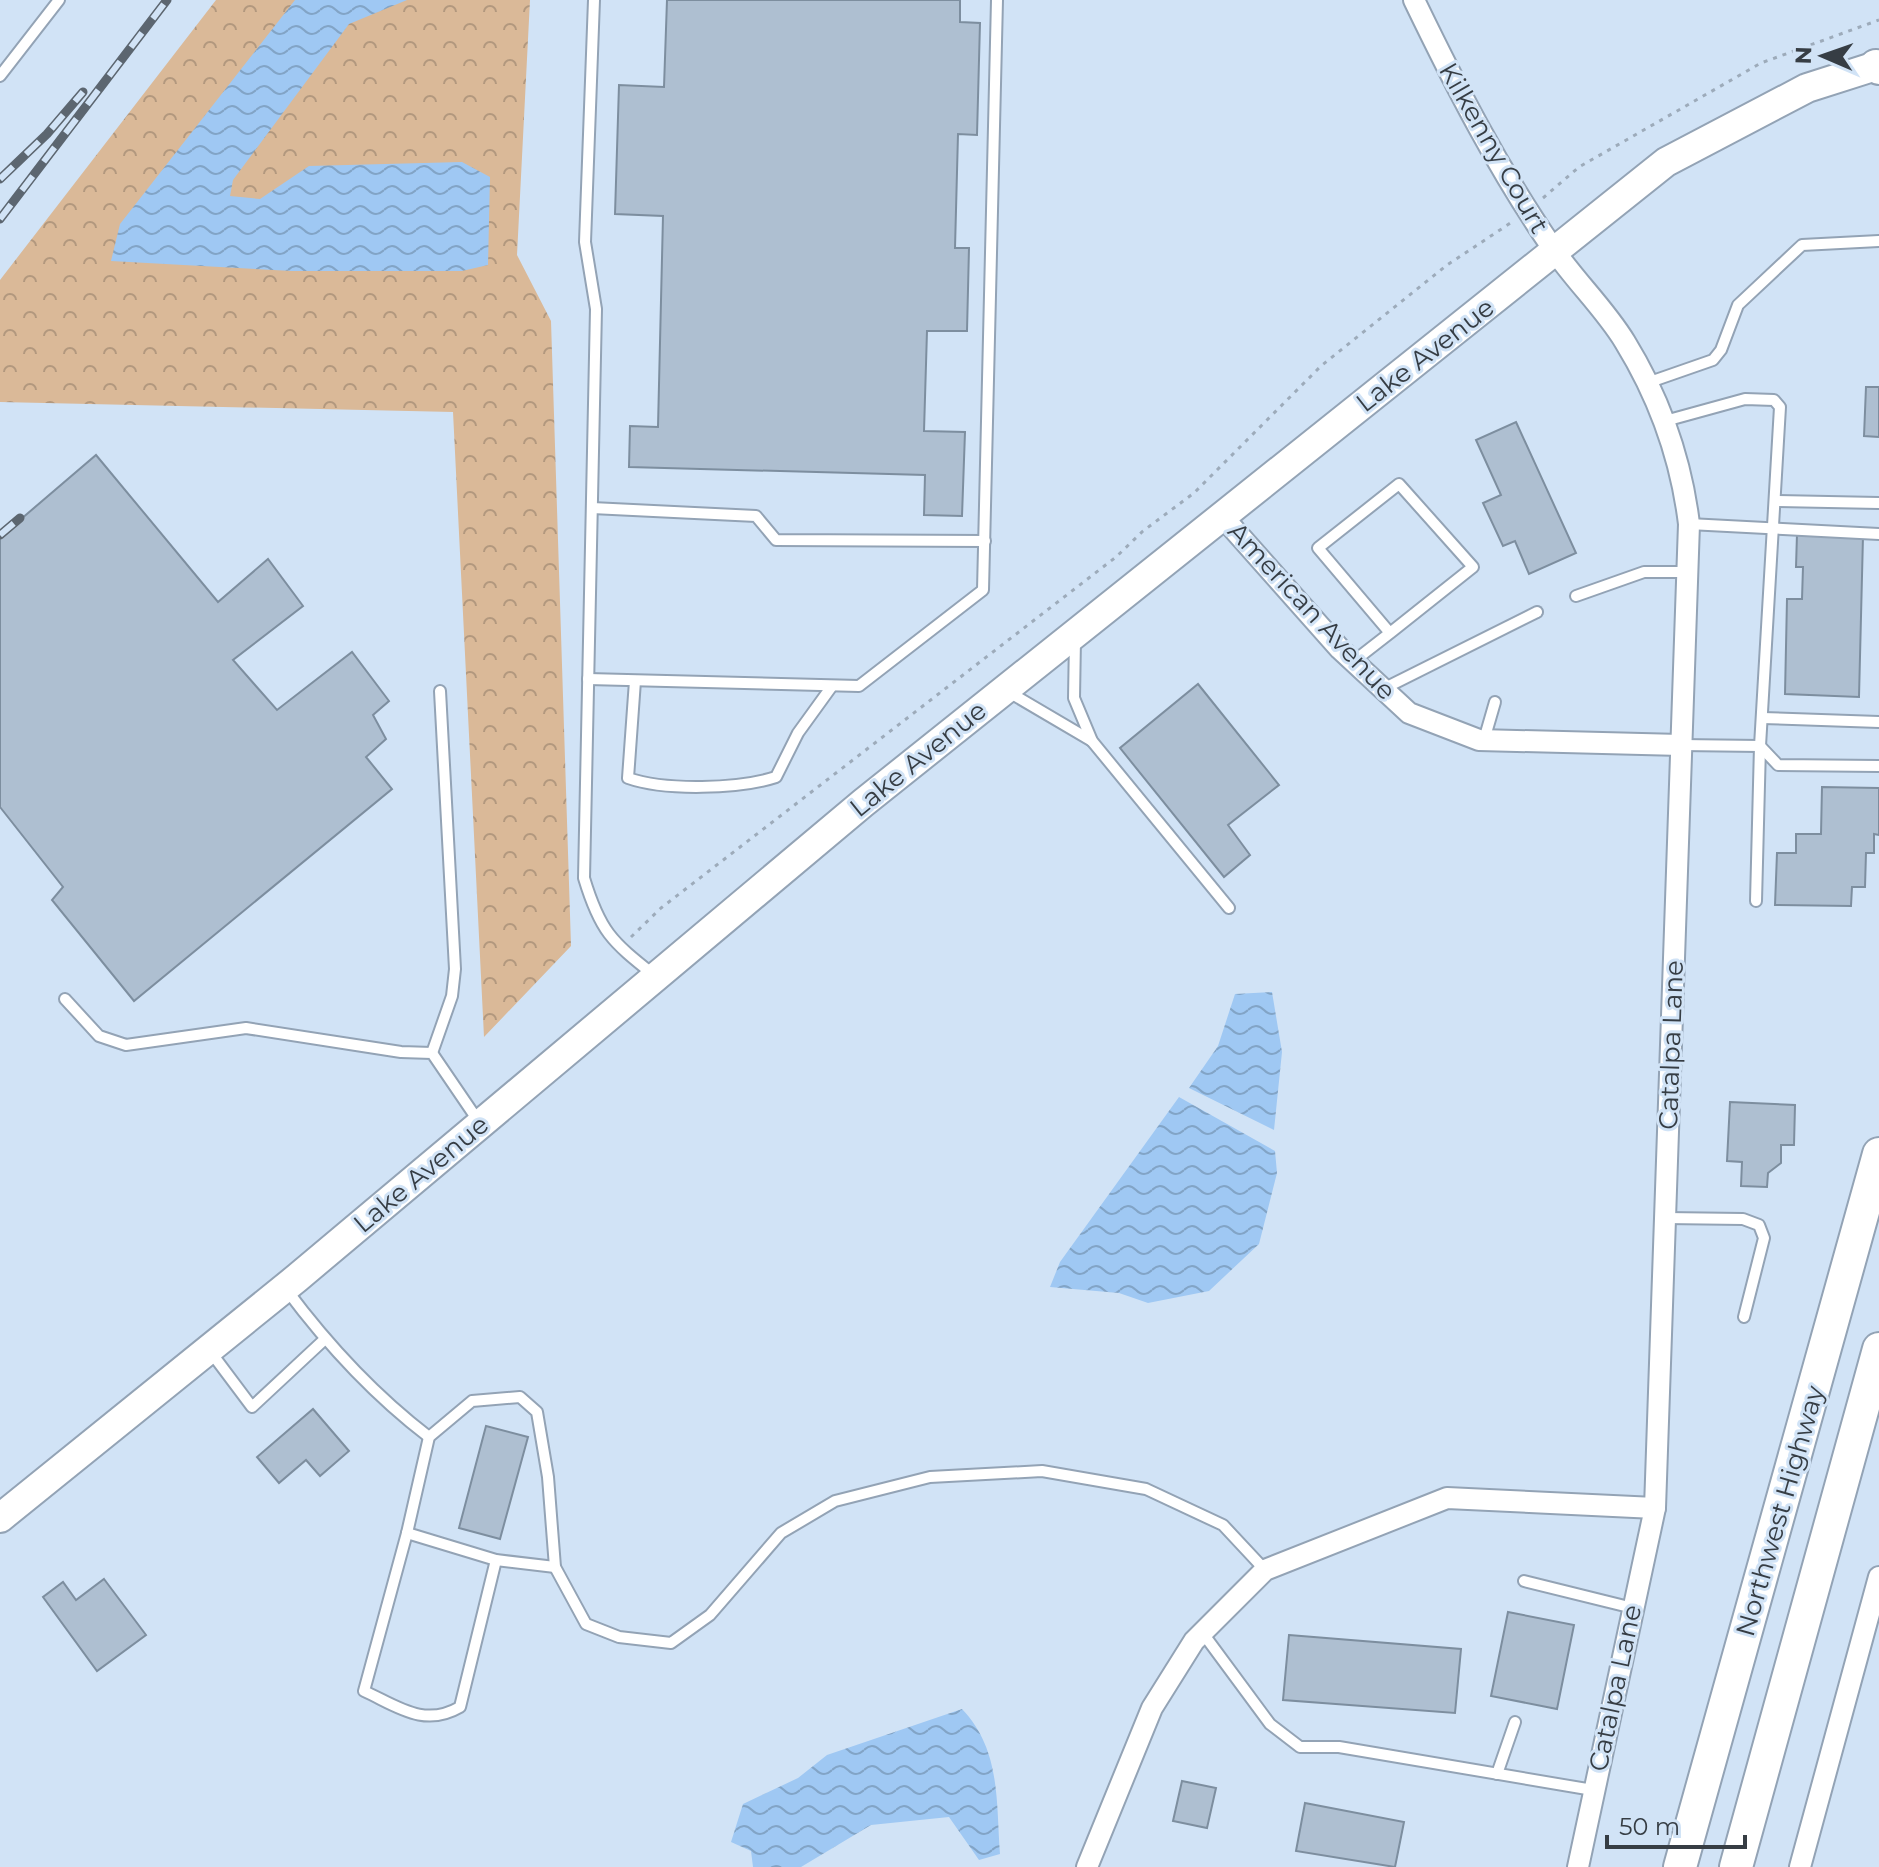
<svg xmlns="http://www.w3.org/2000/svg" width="1879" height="1867" font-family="Montserrat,sans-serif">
  <defs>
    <pattern id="forest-crowns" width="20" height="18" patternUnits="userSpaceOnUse" patternTransform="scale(2)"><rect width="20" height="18" fill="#dab998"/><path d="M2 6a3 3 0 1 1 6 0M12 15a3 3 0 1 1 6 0" fill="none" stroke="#b2987e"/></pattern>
    <pattern id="water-waves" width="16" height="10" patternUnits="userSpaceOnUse" patternTransform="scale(2)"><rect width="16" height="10" fill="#9fc8f3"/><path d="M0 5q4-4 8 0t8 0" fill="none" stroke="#82a4c6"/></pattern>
  </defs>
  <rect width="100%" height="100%" fill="#d1e3f6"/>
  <!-- forest -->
  <polygon fill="url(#forest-crowns)" points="216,0 530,0 517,255 551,321 571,946 484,1037 453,412 0,402 0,280"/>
  <!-- water -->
  <g fill="url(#water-waves)">
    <polygon points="295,0 407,0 349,24 233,180 230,196 260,199 309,166 462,162 490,177 488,265 462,271 292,271 111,261 120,224"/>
    <polygon points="1272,992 1282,1052 1274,1130 1189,1088 1218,1046 1235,994"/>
    <polygon points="1179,1097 1275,1151 1277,1173 1259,1244 1209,1291 1148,1303 1119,1293 1050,1287 1060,1262"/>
    <path d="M962 1709C1001 1750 996 1801 1000 1854L979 1860 949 1817 871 1825 801 1867H753L751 1851 731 1842 743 1804 798 1778 827 1755Z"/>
  </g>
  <!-- building -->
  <g fill="#aebfd1" stroke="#7d8e9f" stroke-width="2">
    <polygon points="667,0 960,0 960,22 980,23 977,135 958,134 955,248 969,248 967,331 927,331 924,431 965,432 962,516 924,515 925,475 629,467 630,426 658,427 663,216 615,214 619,85 664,87"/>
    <polygon points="1866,387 1879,387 1879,437 1864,436"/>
    <polygon points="1516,422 1576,553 1529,574 1515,541 1503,546 1483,503 1501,495 1476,440"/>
    <polygon points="96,455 218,602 268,559 303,606 233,660 277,710 352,652 389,701 373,715 386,739 366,757 392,789 134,1001 52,900 63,887 0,807 0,537"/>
    <polygon points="1797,534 1863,536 1859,697 1785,694 1787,599 1802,599 1803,567 1796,567"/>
    <polygon points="1198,684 1279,785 1228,825 1250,855 1224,877 1120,748"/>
    <polygon points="1822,787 1879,788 1879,835 1874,834 1874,853 1866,853 1865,887 1852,887 1851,906 1775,905 1777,853 1796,853 1796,834 1821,834"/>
    <polygon points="1730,1102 1795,1105 1794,1145 1781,1145 1781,1163 1768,1173 1767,1187 1741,1186 1742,1162 1727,1161"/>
    <polygon points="313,1409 349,1451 320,1476 306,1460 279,1483 257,1457"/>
    <polygon points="486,1426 528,1437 500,1539 459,1528"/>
    <polygon points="104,1579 146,1635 97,1671 43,1597 63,1582 76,1600"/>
    <polygon points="1508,1612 1574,1625 1557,1709 1491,1696"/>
    <polygon points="1289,1635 1461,1649 1455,1713 1283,1700"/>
    <polygon points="1182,1781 1216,1788 1207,1828 1173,1821"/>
    <polygon points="1305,1803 1404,1822 1395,1867 1296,1851"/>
  </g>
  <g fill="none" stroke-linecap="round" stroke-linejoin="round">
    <defs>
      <g id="lane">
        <path d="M594 0 585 242 596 309 584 878C600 931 611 941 654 975"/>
        <polyline points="0,76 59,0"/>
        <polyline points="1647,383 1713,360 1721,350 1738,305 1802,245 1879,241"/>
        <polyline points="1665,421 1745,399 1774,400 1780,407 1760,746 1756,901"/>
        <polyline points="1776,501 1879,503"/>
        <polyline points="592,508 756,516 776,540 985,541"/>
        <polyline points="1689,524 1879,534"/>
        <polyline points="1576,596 1644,572 1687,572"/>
        <polyline points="1075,639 1074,698 1092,741 1229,908"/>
        <polyline points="1354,661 1390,633 1318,548 1399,484 1473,567 1390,633"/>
        <polyline points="588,679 859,686 983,590 997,0"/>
        <path d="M635 681 628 778C665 791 739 789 776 777L798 733 832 686"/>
        <polyline points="1383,689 1537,612"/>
        <polyline points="1007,691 1092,741"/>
        <polyline points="1762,718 1879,722"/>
        <polyline points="1484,740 1495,702"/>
        <polyline points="1681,745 1760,746 1778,765 1879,766"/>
        <polyline points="65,999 99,1036 126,1045 246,1028 401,1052 432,1053 479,1122"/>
        <polyline points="432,1053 452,996 455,969 440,691"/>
        <polyline points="1665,1218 1743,1219 1759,1225 1764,1238 1744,1317"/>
        <path d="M286 1289C327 1344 374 1395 429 1437"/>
        <polyline points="210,1351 252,1407 325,1339"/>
        <polyline points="407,1533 496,1560 555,1567"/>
        <path d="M496 1560 460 1707C424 1728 397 1706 364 1691L407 1533 429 1437 472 1401 520 1397 537 1412 548 1477 555 1567 586 1624 619 1637 671 1643 710 1615 781 1533 835 1501 930 1477 1042 1471 1146 1489 1223 1525 1265 1570"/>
        <polyline points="1524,1581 1633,1608"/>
        <polyline points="1202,1632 1270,1724 1300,1747 1339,1747 1593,1790"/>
        <polyline points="1497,1774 1515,1722"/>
      </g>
      <g id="street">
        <path d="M1414 0C1456 87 1499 171 1554 250 1576 282 1605 309 1625 342 1660 399 1681 458 1689 524L1655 1508 1578 1867"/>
        <polyline points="1222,516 1340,649 1409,713 1479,740 1681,745"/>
        <polyline points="1087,1867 1152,1708 1194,1641 1265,1570 1447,1498 1655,1508"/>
        <polyline points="1800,1867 1879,1577"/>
      </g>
      <polyline id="secondary" points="0,1518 297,1278 863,803 1666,162 1807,88 1879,65"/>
      <g id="primary">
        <polyline points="1876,66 1879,68"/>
        <polyline points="1680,1867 1879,1154"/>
        <polyline points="1736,1867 1879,1349"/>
      </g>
    </defs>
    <!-- lane casing -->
    <use href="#lane" stroke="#93a3b5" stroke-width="14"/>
    <!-- street casing -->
    <use href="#street" stroke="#93a3b5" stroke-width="24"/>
    <!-- secondary casing -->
    <use href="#secondary" stroke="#93a3b5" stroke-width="32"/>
    <!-- primary casing -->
    <use href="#primary" stroke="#93a3b5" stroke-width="36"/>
    <!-- path -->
    <g stroke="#9dabba" stroke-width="3" stroke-dasharray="4 6" stroke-linecap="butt">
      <polyline points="1543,198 1579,167 1761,63 1879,20"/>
      <polyline points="631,937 661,908 1116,557 1143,531 1194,493 1321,366 1447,265 1512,222"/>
    </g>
    <!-- lane -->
    <use href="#lane" stroke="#fff" stroke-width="10"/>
    <!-- street -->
    <use href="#street" stroke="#fff" stroke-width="20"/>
    <!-- secondary -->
    <use href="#secondary" stroke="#fff" stroke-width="28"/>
    <!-- primary -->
    <use href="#primary" stroke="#fff" stroke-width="32"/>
    <defs>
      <g id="rail">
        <polyline points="0,179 47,134 83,92"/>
        <polyline points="0,219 167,0"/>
        <polyline points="0,535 20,518"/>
      </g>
    </defs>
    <!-- rail casing -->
    <use href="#rail" stroke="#5c6670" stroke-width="9"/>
    <!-- rail -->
    <use href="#rail" stroke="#d1e3f6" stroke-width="6" stroke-dasharray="18" stroke-linecap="butt"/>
  </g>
  <g text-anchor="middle" stroke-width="6" stroke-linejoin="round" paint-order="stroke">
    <!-- street labels -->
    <g font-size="26" fill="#363d44" stroke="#d1e3f6">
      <text transform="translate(1494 148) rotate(60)" y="9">Kilkenny Court</text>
      <text transform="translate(1425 355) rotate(-38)" y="9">Lake Avenue</text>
      <text transform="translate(1312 611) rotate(47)" y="9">American Avenue</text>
      <text transform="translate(918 759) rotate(-39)" y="9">Lake Avenue</text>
      <text transform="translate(1671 1045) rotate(-88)" y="9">Catalpa Lane</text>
      <text transform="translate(421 1174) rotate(-40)" y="9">Lake Avenue</text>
      <text transform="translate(1780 1511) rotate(-74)" y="9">Northwest Highway</text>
      <text transform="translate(1615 1688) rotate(-78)" y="9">Catalpa Lane</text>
    </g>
  </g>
  <!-- north arrow -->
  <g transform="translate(1823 56) rotate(272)" stroke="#d1e3f6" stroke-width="6" paint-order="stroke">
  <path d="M0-6L14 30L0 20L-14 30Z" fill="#363d44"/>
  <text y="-12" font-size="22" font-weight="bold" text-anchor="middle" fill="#363d44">N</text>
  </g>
  <!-- scale -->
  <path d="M1607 1835v12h138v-12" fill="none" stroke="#363d44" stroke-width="4"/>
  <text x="1619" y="1835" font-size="24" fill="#363d44" stroke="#d1e3f6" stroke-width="6" paint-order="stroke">50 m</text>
</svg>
